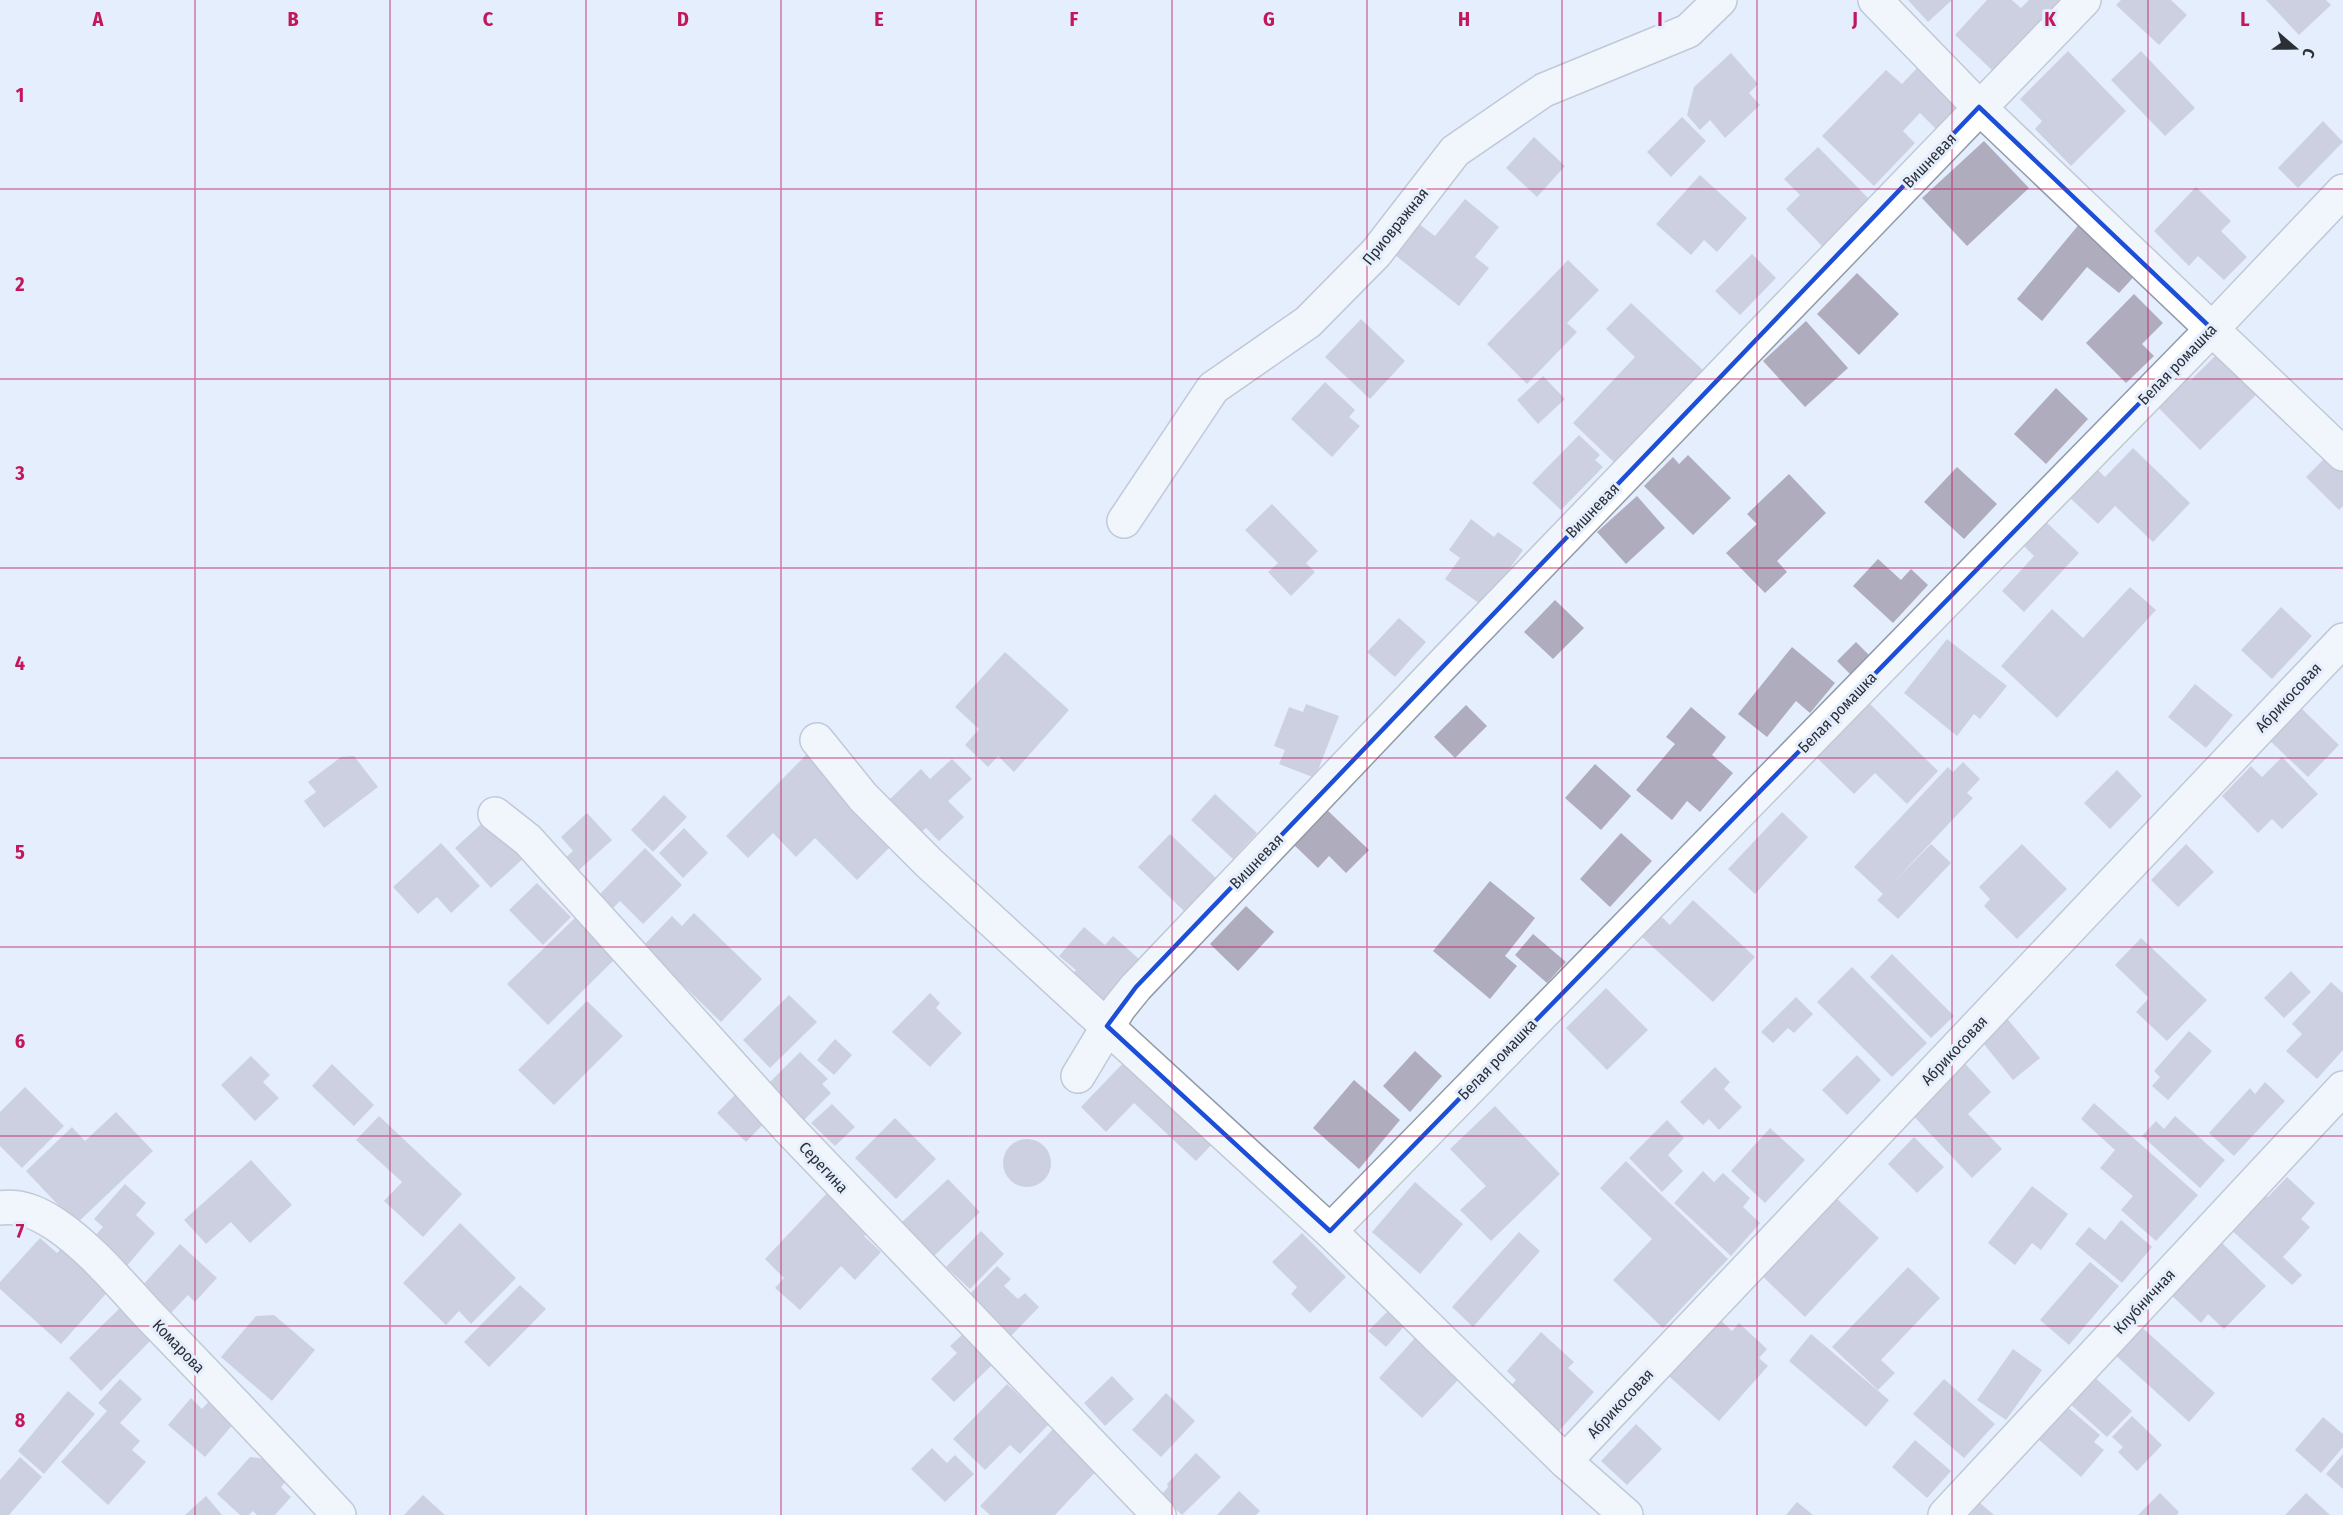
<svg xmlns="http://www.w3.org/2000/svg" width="2343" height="1515" font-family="'Fira Sans Condensed',sans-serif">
  <rect width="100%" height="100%" fill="#e5eefc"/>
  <!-- building -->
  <g fill="#afacbe">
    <polygon points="1908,0 1952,0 1928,22"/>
    <polygon points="1987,0 2012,0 2021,8 2029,0 2065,0 1996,74 1955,35"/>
    <polygon points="2121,0 2171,0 2187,15 2159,45 2116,5"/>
    <polygon points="2266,0 2326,0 2331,5 2299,35"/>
    <polygon points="2068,51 2126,111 2071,166 2035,129 2042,121 2020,99"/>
    <polygon points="2141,51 2195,108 2165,136 2111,80"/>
    <polygon points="1731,53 1758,84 1749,93 1760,105 1725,138 1710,120 1700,130 1687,115 1694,87"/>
    <polygon points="1917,68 1957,107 1936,129 1920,113 1903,131 1915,143 1874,186 1822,136 1886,70 1902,84"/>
    <polygon points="1682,117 1706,141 1671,177 1647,152"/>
    <polygon points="2323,121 2343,142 2298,188 2278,168"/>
    <polygon points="1534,137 1565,166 1537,197 1506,168"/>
    <polygon points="1984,141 2029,188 1967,246 1922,198"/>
    <polygon points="1818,147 1869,199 1822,246 1786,209 1800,195 1784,179"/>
    <polygon points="1700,175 1747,218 1717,252 1704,240 1691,255 1656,224"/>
    <polygon points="2196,187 2231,221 2221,231 2247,257 2224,280 2198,256 2189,266 2154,231"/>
    <polygon points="1465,199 1499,227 1475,257 1489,268 1459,306 1395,255 1419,224 1435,236"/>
    <polygon points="2081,222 2139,271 2119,293 2087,267 2042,321 2017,299"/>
    <polygon points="1752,254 1776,278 1740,315 1715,291"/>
    <polygon points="1568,260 1599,290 1567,323 1577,332 1527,384 1487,344"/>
    <polygon points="1857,273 1899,314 1859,355 1817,314"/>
    <polygon points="2134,294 2163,323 2142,344 2154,356 2126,383 2086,343"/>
    <polygon points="1631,303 1704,371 1617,465 1573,423 1635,357 1606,329"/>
    <polygon points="1361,319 1405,361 1370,399 1325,357"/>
    <polygon points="1806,321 1848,368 1805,407 1763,361"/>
    <polygon points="2221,350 2260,391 2200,450 2151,400 2180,371 2190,381"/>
    <polygon points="1543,376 1565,399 1538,424 1517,400"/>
    <polygon points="1325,382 1355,410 1349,417 1360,426 1332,457 1291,419"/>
    <polygon points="2056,388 2088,419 2046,464 2014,434"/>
    <polygon points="1579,435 1600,455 1595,460 1603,467 1561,510 1532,483"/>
    <polygon points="2133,448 2190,503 2153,542 2115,506 2098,524 2068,496 2095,467 2105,477"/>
    <polygon points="2329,454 2343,468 2343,506 2339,510 2306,477"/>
    <polygon points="1688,455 1731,498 1693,535 1644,486 1673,457 1679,464"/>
    <polygon points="1957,467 1997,504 1964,539 1924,502"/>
    <polygon points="1789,474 1826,513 1777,561 1787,572 1765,593 1726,553 1757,524 1747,514"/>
    <polygon points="1637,496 1665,528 1626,564 1597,532"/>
    <polygon points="1272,504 1318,551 1306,563 1315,572 1291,596 1268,572 1278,563 1245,530"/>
    <polygon points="1471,519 1494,537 1498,532 1523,550 1483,606 1445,579 1460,558 1449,550"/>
    <polygon points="2046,522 2079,553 2024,612 2002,591 2034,556 2024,546"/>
    <polygon points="1878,559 1901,580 1911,569 1928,585 1893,623 1853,586"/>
    <polygon points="2130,587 2156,610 2057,718 2001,666 2052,609 2083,638"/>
    <polygon points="1555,600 1584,628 1553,659 1524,632"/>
    <polygon points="2281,607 2312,636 2272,679 2241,650"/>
    <polygon points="1399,618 1426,642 1395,677 1367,652"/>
    <polygon points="1947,639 2007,686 1980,719 1974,714 1957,736 1904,693"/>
    <polygon points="1856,642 1874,660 1856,680 1837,661"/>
    <polygon points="1792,647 1835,683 1810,713 1796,701 1767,737 1738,714"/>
    <polygon points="1005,652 1069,710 1014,772 998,756 988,767 965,745 979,729 955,707"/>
    <polygon points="2195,684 2233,715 2206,748 2168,717"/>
    <polygon points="1863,697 1938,771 1907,804 1875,773 1854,794 1810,751"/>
    <polygon points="1306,704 1339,716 1315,778 1279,764 1285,750 1274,746 1289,707 1303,712"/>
    <polygon points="1466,705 1487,726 1455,758 1434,737"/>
    <polygon points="1691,707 1726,737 1712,755 1733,773 1700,812 1687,801 1672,820 1636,790 1675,744 1666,737"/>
    <polygon points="2300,707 2339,745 2308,777 2269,740"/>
    <polygon points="808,753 895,842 857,880 815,838 796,857 773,833 748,858 726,836"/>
    <polygon points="354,756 378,787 324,828 304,801 316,792 308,782 341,757"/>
    <polygon points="2282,757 2318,794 2282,829 2272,819 2258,833 2222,796 2251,766 2262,777"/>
    <polygon points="952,759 972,779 948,801 964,817 939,841 926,828 918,835 887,802 921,769 930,779"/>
    <polygon points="1963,762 1980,779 1967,793 1973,798 1891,885 1931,844 1951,863 1898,919 1877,900 1883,894 1854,867 1948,767 1953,772"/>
    <polygon points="1595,764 1631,796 1601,830 1565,798"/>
    <polygon points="2117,770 2142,796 2110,829 2084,803"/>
    <polygon points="1215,794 1257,833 1233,859 1191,820"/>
    <polygon points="664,795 687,817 653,852 631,830"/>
    <polygon points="1326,809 1369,850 1346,873 1329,856 1318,868 1293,844"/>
    <polygon points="1782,812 1808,837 1755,894 1728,869"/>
    <polygon points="587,813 612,840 579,870 566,857 573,851 561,837"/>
    <polygon points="490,816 526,856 491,888 455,848"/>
    <polygon points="684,828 708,853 683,878 659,853"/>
    <polygon points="1621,833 1652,861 1610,907 1580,879"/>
    <polygon points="1170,834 1216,878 1184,911 1138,867"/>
    <polygon points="441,843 480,886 451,913 437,897 418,914 393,887"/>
    <polygon points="2022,844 2067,889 2017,939 1984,906 1990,899 1979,887"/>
    <polygon points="2186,844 2214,872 2178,907 2151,880"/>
    <polygon points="645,848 682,885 643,924 620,901 612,909 598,896"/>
    <polygon points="1490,881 1535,918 1505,956 1517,966 1490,999 1433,951"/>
    <polygon points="537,883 571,917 543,945 509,910"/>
    <polygon points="1693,900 1755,957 1713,1002 1642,937 1661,916 1670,925"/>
    <polygon points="1246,906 1274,932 1238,971 1210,944"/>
    <polygon points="694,913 762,979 721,1022 643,946 672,916 682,926"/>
    <polygon points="578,915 618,956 548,1025 507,984"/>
    <polygon points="1084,927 1105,945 1113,936 1139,959 1102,1003 1070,977 1076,970 1059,956"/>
    <polygon points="1533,934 1566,962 1547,983 1515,955"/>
    <polygon points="2141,938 2207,1000 2167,1041 2136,1012 2149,998 2115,965"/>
    <polygon points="1892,954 1954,1016 1931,1038 1870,977"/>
    <polygon points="1852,967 1927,1043 1892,1077 1817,1002"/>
    <polygon points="2291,971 2311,992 2284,1018 2264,998"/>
    <polygon points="2331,982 2343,993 2343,1050 2317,1079 2286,1051 2302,1034 2292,1024"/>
    <polygon points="1606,988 1648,1030 1607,1070 1566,1028"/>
    <polygon points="930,993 940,1003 936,1008 962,1033 930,1067 892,1032"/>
    <polygon points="789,995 817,1022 770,1068 743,1040"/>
    <polygon points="1796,997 1813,1014 1794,1033 1788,1028 1773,1043 1761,1032"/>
    <polygon points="587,1001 623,1036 554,1105 518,1070"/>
    <polygon points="2005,1016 2040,1058 2013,1080 1979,1038"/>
    <polygon points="2189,1031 2212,1051 2168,1100 2152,1086 2160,1077 2154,1071"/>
    <polygon points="835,1039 852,1055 834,1075 817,1060"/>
    <polygon points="1415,1051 1442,1076 1410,1112 1383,1086"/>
    <polygon points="800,1052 828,1079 822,1084 831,1093 801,1123 765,1087"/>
    <polygon points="1857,1055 1881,1080 1847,1115 1822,1090"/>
    <polygon points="251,1056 270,1075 263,1082 279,1098 255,1121 221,1085"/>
    <polygon points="1959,1057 1991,1092 1968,1114 2002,1149 1972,1178 1906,1108"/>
    <polygon points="1126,1060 1213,1143 1196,1161 1134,1103 1106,1132 1081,1107"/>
    <polygon points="332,1064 374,1105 354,1126 312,1086"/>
    <polygon points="1715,1067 1730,1082 1724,1089 1742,1107 1719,1130 1709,1119 1703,1125 1680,1102"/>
    <polygon points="1354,1080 1400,1120 1359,1169 1313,1128"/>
    <polygon points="2265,1082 2285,1101 2234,1156 2209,1133 2250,1088 2255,1094"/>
    <polygon points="25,1087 64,1126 22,1168 0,1146 0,1112"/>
    <polygon points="740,1090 768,1119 746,1142 717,1113"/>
    <polygon points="2094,1103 2198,1195 2156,1241 2121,1210 2133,1196 2100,1168 2115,1150 2081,1119"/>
    <polygon points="832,1104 855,1127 835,1146 811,1123"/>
    <polygon points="1495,1106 1560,1174 1491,1241 1460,1210 1486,1186 1450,1149"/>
    <polygon points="116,1112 153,1151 76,1224 26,1171 72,1127 85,1141"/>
    <polygon points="379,1116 462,1194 423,1237 384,1201 402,1182 356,1140"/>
    <polygon points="2175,1116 2225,1160 2200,1188 2142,1136 2156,1121 2164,1129"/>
    <polygon points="895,1118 936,1159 896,1199 855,1158"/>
    <polygon points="1667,1120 1684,1138 1668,1155 1683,1171 1662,1192 1629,1158"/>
    <polygon points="1770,1128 1805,1160 1765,1203 1731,1171"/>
    <polygon points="1914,1137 1944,1167 1917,1193 1888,1164"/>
    <circle cx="1027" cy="1163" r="24"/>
    <polygon points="251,1160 292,1205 250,1243 231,1222 206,1244 184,1220"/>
    <polygon points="1626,1161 1728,1259 1663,1328 1613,1280 1652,1239 1600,1188"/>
    <polygon points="1703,1171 1714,1182 1723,1173 1750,1198 1743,1207 1760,1223 1731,1256 1674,1203"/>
    <polygon points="2287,1177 2315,1203 2301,1219 2310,1227 2283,1257 2302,1275 2292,1285 2228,1227 2261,1191 2268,1197"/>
    <polygon points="948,1179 980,1212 933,1257 901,1223"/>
    <polygon points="1415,1182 1463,1224 1420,1274 1372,1232"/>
    <polygon points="125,1184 146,1203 136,1215 155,1233 125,1268 92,1239 103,1227 94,1219"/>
    <polygon points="2032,1186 2068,1214 2041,1250 2032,1243 2015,1265 1988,1243"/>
    <polygon points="828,1192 869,1232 864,1236 881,1252 855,1280 841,1266 800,1310 775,1288 784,1278 765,1259"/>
    <polygon points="1833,1195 1879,1238 1805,1317 1759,1273"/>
    <polygon points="2121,1220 2152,1247 2122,1283 2075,1244 2089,1227 2105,1240"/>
    <polygon points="460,1223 516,1278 471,1324 459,1311 446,1325 403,1283"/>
    <polygon points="981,1231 1004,1254 970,1289 946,1267"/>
    <polygon points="1519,1232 1540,1251 1473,1327 1452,1307"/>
    <polygon points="1302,1233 1346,1277 1310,1313 1291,1294 1297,1287 1272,1262"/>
    <polygon points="40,1238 57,1253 65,1245 112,1287 61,1344 0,1289 0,1282"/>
    <polygon points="2220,1241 2266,1286 2224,1329 2208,1314 2201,1323 2170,1294"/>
    <polygon points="180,1244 217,1278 195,1302 188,1295 171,1313 141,1287"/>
    <polygon points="2090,1262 2119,1286 2069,1345 2040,1320"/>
    <polygon points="997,1266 1011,1279 1004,1286 1018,1299 1025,1293 1039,1307 1008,1339 966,1298"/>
    <polygon points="1908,1267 1940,1298 1881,1360 1895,1373 1878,1390 1832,1347"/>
    <polygon points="520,1285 546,1309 489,1367 464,1342"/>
    <polygon points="126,1302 157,1334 101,1391 69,1358"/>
    <polygon points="1391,1308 1407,1323 1386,1347 1368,1331"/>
    <polygon points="1714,1314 1732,1331 1739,1323 1767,1349 1759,1358 1768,1366 1719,1421 1663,1371"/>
    <polygon points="274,1315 315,1350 272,1401 221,1357 256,1316"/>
    <polygon points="2137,1323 2215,1393 2189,1422 2112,1352"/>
    <polygon points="1541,1332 1574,1362 1568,1368 1594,1392 1558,1432 1509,1388 1516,1380 1507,1371"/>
    <polygon points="963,1334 993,1364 954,1402 931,1379 957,1353 950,1346"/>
    <polygon points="1811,1334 1889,1400 1866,1427 1789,1361"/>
    <polygon points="1415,1338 1459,1379 1422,1418 1379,1378"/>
    <polygon points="2013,1349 2042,1370 2006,1420 1977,1400"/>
    <polygon points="2092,1375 2132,1411 2107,1437 2068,1402"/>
    <polygon points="1112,1376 1134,1399 1105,1426 1084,1403"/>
    <polygon points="120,1379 142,1399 120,1423 140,1441 132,1450 146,1462 108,1505 61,1462 107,1411 98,1403"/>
    <polygon points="1944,1379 1995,1424 1964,1458 1913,1414"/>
    <polygon points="1007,1384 1049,1424 1020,1454 1010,1445 985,1470 953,1439"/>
    <polygon points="68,1391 95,1414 44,1474 18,1451"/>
    <polygon points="1166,1393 1195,1421 1161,1457 1132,1430"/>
    <polygon points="191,1398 202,1409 210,1400 235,1422 205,1457 168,1425"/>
    <polygon points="2065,1405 2100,1435 2094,1442 2104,1450 2081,1477 2037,1438"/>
    <polygon points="2132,1416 2162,1445 2137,1471 2118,1452 2123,1447 2112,1437"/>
    <polygon points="2323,1417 2343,1434 2343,1447 2321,1473 2295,1450"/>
    <polygon points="1636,1424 1662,1449 1627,1485 1601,1461"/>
    <polygon points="1055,1427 1099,1468 1055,1515 990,1515 980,1506"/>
    <polygon points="1915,1440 1951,1471 1927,1498 1892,1467"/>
    <polygon points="932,1448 947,1463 955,1455 974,1474 945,1502 911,1469"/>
    <polygon points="1196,1453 1221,1477 1182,1515 1161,1495 1168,1487 1167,1484"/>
    <polygon points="2343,1454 2343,1489 2326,1474"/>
    <polygon points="20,1457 42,1477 9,1515 0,1515 0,1480"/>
    <polygon points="250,1457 265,1459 288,1479 281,1487 291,1497 275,1515 257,1515 253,1511 249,1515 240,1515 217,1494"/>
    <polygon points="1239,1491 1260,1511 1256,1515 1217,1515"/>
    <polygon points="2160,1493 2179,1512 2177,1515 2138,1515"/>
    <polygon points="2306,1493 2330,1515 2285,1515"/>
    <polygon points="423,1495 445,1515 404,1515"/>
    <polygon points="206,1496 222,1515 185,1515"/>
    <polygon points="1797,1502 1813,1515 1786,1515"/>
    <polygon points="1980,1503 1994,1515 1970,1515"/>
  </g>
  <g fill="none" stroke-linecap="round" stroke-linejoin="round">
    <defs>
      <g id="minor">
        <polyline points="1875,0 1979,107 2343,454"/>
        <polyline points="1124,521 1213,388 1308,322 1376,253 1455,151 1544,90 1688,31 1720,0"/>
        <polyline points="817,740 863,797 929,863 1330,1231 1565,1461 1626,1515"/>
        <polyline points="495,814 528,840 788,1128 1159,1515"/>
        <polyline points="1078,1076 1119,1008 1136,987 1447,660 2084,0"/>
        <path d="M0 1208C21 1205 38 1213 55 1224 91 1248 121 1285 150 1316 214 1382 277 1448 339 1515"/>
        <polyline points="1330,1231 2212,329 2343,191"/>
        <polyline points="1565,1461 2343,640"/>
        <polyline points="1945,1515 2343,1088"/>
      </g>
    </defs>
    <!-- minor casing -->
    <use href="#minor" stroke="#919bab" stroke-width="36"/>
    <!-- minor -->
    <use href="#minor" stroke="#fff" stroke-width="33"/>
  </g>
  <!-- marked area -->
  <path d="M0 0H2343V1515H0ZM1979 107 2212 329 1330 1231 1107 1026 1136 987Z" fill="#e5eefc" fill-opacity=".55" fill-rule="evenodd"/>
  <path fill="none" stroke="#1d4ed8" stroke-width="4.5" stroke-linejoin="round" d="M1979 107 2212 329 1330 1231 1107 1026 1136 987Z"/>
  <!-- grid -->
  <path fill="none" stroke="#c2185b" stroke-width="1.5" stroke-opacity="0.55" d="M195 0V1515M390 0V1515M586 0V1515M781 0V1515M976 0V1515M1172 0V1515M1367 0V1515M1562 0V1515M1757 0V1515M1952 0V1515M2148 0V1515M0 189H2343M0 379H2343M0 568H2343M0 758H2343M0 947H2343M0 1136H2343M0 1326H2343"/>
  <g text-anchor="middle" stroke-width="6" stroke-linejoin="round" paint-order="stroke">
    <!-- street labels -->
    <g font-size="16" fill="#2b2f36" stroke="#e5eefc">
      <text transform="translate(1929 160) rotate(-46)" y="6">Вишневая</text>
      <text transform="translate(1395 226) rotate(-51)" y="6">Приовражная</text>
      <text transform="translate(2177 364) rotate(-46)" y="6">Белая ромашка</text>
      <text transform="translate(1592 510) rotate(-46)" y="6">Вишневая</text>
      <text transform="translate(2288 697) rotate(-47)" y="6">Абрикосовая</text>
      <text transform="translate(1837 712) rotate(-46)" y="6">Белая ромашка</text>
      <text transform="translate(1256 861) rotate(-46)" y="6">Вишневая</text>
      <text transform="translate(1954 1050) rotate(-47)" y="6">Абрикосовая</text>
      <text transform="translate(1497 1059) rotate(-46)" y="6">Белая ромашка</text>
      <text transform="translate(824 1167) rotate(47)" y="6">Серегина</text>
      <text transform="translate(2144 1301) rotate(-47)" y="6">Клубничная</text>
      <text transform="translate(179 1346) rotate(46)" y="6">Комарова</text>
      <text transform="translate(1620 1403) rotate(-47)" y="6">Абрикосовая</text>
    </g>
  </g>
  <g font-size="20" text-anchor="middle" font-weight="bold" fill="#c2185b" stroke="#e5eefc" stroke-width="6" stroke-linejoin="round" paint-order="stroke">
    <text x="98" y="26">A</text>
    <text x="293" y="26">B</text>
    <text x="488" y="26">C</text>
    <text x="683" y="26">D</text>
    <text x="879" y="26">E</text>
    <text x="1074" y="26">F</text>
    <text x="1269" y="26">G</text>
    <text x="1464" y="26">H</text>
    <text x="1660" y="26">I</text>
    <text x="1855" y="26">J</text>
    <text x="2050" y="26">K</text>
    <text x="2245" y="26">L</text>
    <text x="20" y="102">1</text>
    <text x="20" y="291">2</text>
    <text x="20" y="480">3</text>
    <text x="20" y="670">4</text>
    <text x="20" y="859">5</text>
    <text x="20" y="1048">6</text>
    <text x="20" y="1238">7</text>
    <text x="20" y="1427">8</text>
  </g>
  <!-- north arrow -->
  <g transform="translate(2295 48) rotate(110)" stroke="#e5eefc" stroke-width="4.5" paint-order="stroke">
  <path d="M0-4.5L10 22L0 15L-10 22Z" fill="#2b2f36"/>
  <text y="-9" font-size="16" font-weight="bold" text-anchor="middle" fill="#2b2f36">С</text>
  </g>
</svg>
